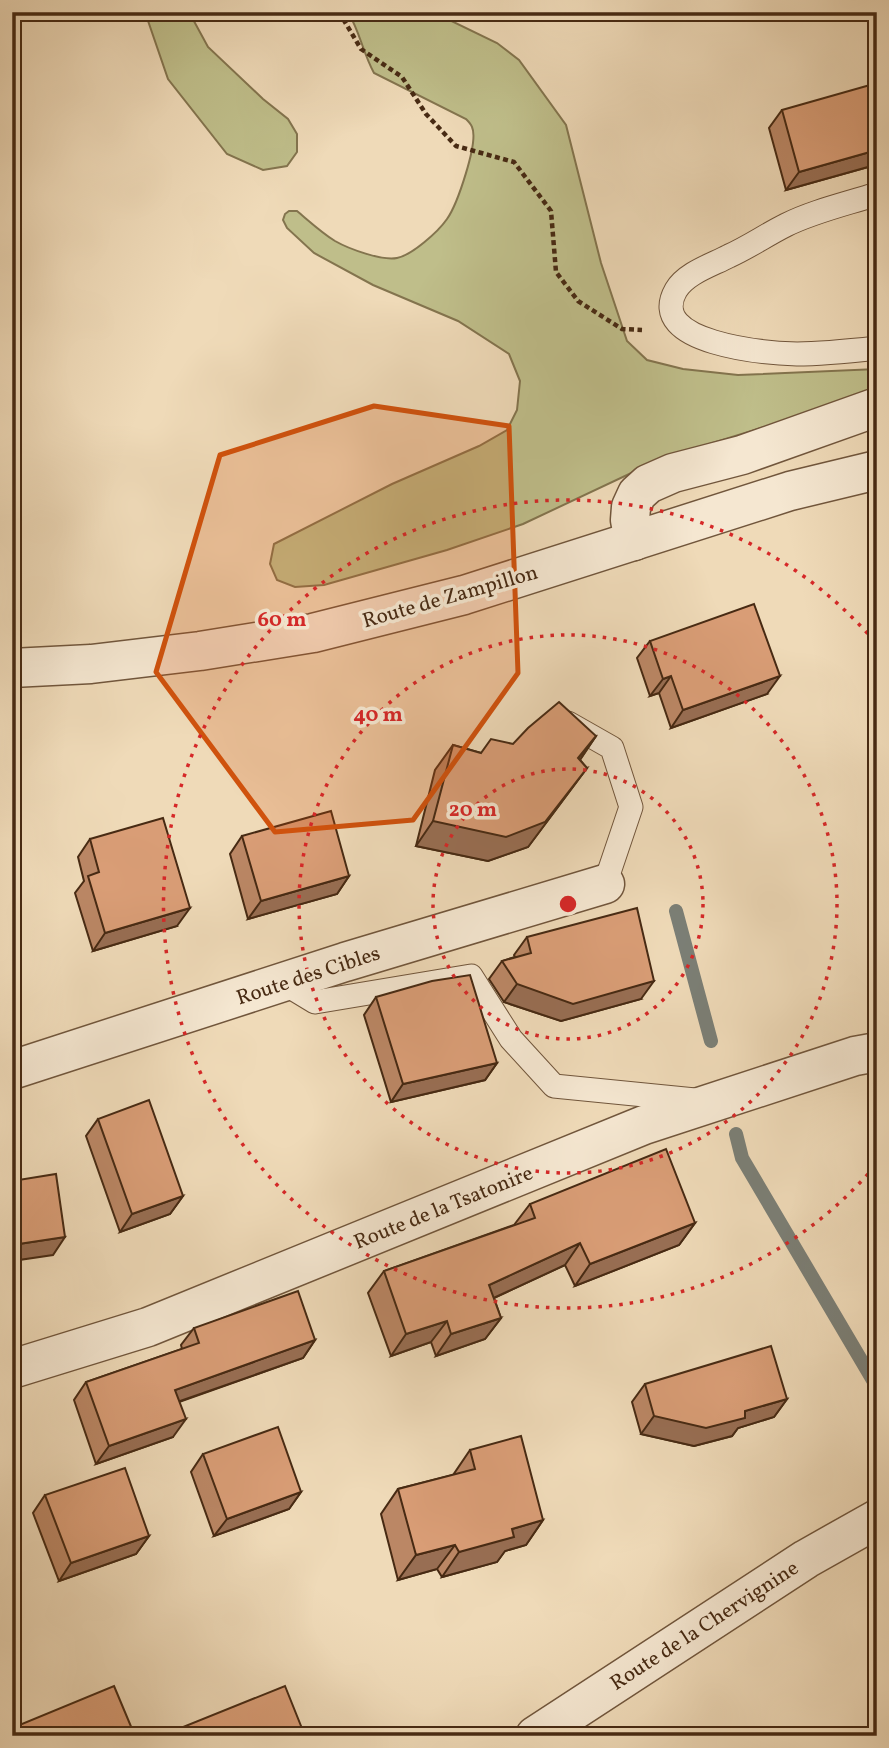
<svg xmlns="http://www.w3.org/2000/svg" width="889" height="1748" font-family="Vollkorn,serif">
  <rect width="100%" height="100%" fill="#efdab8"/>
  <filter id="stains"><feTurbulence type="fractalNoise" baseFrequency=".00286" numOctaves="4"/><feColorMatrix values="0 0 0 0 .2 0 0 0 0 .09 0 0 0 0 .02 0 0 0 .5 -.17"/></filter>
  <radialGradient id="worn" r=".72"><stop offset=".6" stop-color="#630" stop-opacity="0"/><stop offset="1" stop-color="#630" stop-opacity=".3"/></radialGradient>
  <!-- green -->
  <g fill="#bfbe8a" stroke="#83744e" stroke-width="2">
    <polygon points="145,12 189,12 208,47 263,99 288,119 297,134 297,152 287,166 263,170 227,154 168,79"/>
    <path d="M348 12H433L497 43 519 60 566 125 601 263 627 341 647 360 683 369 738 375 877 369V398L859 404 761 428 661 459 523 524 447 550 324 585 295 587 277 580 270 564 274 544 392 484 479 446 507 430 517 410 520 381 509 354 458 321 373 285 314 253 287 228 283 220 285 214 289 211H297C309 221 322 233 335 241 349 249 382 261 397 258 412 255 438 232 447 219 457 205 479 142 472 127 471 124 468 121 466 119L374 73C363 53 360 32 348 12Z"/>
  </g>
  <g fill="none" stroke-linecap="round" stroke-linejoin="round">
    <!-- stream -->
    <g stroke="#7b7f76" stroke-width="14">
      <polyline points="676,911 711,1041"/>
      <polyline points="736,1134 742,1158 877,1387"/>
    </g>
    <defs>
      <g id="service">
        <path d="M877 194C846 204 814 211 786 225 766 235 749 247 729 256 712 265 686 273 676 290 645 344 767 353 797 354 823 354 850 351 877 348"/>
        <polyline points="568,723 612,748 631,807 605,884"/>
        <polyline points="282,982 315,1002 471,976 511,1039 554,1086 695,1100"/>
      </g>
      <g id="minor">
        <polyline points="634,541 630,520 631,507 637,494 648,484 673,473 742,455 877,407"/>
        <polyline points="12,668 91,664 200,651 313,633 464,595 790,491 877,470"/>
        <polyline points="12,1070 345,962 605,884"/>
        <polyline points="12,1369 148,1327 644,1125 855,1056 877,1052"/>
      </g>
      <polyline id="tertiary" points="535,1736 806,1559 877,1519"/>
    </defs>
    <!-- service casing -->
    <use href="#service" stroke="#71563c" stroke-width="25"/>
    <!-- minor casing -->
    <use href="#minor" stroke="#71563c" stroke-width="41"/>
    <!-- tertiary casing -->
    <use href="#tertiary" stroke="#71563c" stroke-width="41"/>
    <!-- path -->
    <polyline stroke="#472a13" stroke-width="4.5" stroke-dasharray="5 3.5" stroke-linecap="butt" points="339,12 361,49 402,77 426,114 456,146 514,162 551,211 556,272 578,301 622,329 642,330"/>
    <!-- service -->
    <use href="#service" stroke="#f5e7d1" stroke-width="23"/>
    <!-- minor -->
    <use href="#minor" stroke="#f5e7d1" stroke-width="38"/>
    <!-- tertiary -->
    <use href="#tertiary" stroke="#f5e7d1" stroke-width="38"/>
  </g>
  <!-- wall -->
  <g fill="#bb8765" stroke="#472a13" stroke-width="2">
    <polygon points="877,109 877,163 875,165 786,190 769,128 782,110"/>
    <polygon points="650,641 767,694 671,728 659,693 650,696 637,658"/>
    <polygon points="596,736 580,760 587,768 528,847 488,861 416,846 435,770 453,745 481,753 513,744"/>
    <polygon points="242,836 349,876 337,894 248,919 230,854"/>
    <polygon points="90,839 177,926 93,951 75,893 84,881 78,857"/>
    <polygon points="527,937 641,999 561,1021 504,1002 489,979 502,961 515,957 514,955"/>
    <polygon points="376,997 497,1063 485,1080 391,1102 364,1015"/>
    <polygon points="98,1119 183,1196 170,1214 120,1232 86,1136"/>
    <polygon points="530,1204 695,1223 679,1245 575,1286 565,1265 494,1298 501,1318 485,1339 436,1356 431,1342 391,1356 368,1293 384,1271 514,1225"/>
    <polygon points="194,1328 315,1340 303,1358 179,1402 173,1437 96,1464 74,1400 86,1382 182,1349 181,1345"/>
    <polygon points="645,1384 787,1399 774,1417 738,1428 732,1436 694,1446 641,1434 632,1402"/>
    <polygon points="470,1450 543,1520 526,1545 505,1551 497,1562 442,1577 437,1569 398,1580 381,1514 398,1489 453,1475"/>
    <polygon points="203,1454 301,1492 289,1509 214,1536 191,1472"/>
    <polygon points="45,1495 149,1536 136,1554 59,1581 33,1513"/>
    <polygon points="17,1726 135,1736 12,1736 12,1733"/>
    <polygon points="183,1727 305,1736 178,1736"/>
  </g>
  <!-- shaded-wall -->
  <g fill="#986e53" stroke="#472a13" stroke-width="2">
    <polygon points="877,150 877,163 875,165 786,190 799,172"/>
    <polygon points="671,676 659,693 650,696 663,679"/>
    <polygon points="780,676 767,694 671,728 683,710"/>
    <polygon points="596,736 579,761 578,758"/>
    <polygon points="587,768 528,847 488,861 416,846 433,821"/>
    <polygon points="349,876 337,894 248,919 261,901"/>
    <polygon points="190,908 177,926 93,951 105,933"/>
    <polygon points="654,981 641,999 561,1021 504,1002 517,984"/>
    <polygon points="497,1063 485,1080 391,1102 403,1084"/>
    <polygon points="183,1196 170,1214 120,1232 132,1214"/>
    <polygon points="695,1223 679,1245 575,1286 590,1264"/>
    <polygon points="65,1237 53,1255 12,1261 12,1245"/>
    <polygon points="580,1243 565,1265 474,1307 489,1285"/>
    <polygon points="501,1318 485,1339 436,1356 451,1334"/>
    <polygon points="447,1321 431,1342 391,1356 406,1334"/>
    <polygon points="315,1340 303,1358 163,1407 175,1390"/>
    <polygon points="787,1399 774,1417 738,1428 732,1436 694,1446 641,1434 654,1416 745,1411"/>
    <polygon points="186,1419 173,1437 96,1464 109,1446"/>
    <polygon points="301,1492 289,1509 214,1536 227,1519"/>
    <polygon points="543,1520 526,1545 505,1551 497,1562 442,1577 459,1552 512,1529"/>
    <polygon points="149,1536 136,1554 59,1581 71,1563"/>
    <polygon points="455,1545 437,1569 398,1580 416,1555"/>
  </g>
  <!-- building -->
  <g fill="#d99d76" stroke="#472a13" stroke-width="2">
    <polygon points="870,85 877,109 877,150 799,172 782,110"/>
    <polygon points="754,604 780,676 683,710 671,676 663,679 650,641"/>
    <polygon points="559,702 596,736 578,758 587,768 545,822 506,837 433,821 453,745 481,753 491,739 513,744 528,728"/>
    <polygon points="331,811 349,876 261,901 242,836"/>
    <polygon points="163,818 190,908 105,933 88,876 99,872 90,839"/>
    <polygon points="637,908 654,981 573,1004 517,984 502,961 531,953 527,937"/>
    <polygon points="12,920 16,921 12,932"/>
    <polygon points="470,975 497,1063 403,1084 376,997 432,981"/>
    <polygon points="149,1100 183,1196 132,1214 98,1119"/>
    <polygon points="666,1149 695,1223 590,1264 580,1243 489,1285 501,1318 451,1334 447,1321 406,1334 384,1271 535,1218 530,1204"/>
    <polygon points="56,1174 65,1237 12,1245 12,1181"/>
    <polygon points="298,1291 315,1340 175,1390 186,1419 109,1446 86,1382 199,1343 194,1328"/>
    <polygon points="771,1346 787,1399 745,1411 745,1418 706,1428 654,1416 645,1384"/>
    <polygon points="278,1427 301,1492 227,1519 203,1454"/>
    <polygon points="521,1436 543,1520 512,1529 514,1537 459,1552 455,1545 416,1555 398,1489 475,1469 470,1450"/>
    <polygon points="125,1468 149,1536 71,1563 45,1495"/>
    <polygon points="114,1686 135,1736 21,1736 17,1726"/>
    <polygon points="285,1686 305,1736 187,1736 183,1727"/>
  </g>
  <!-- marked area -->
  <path fill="#d0520d" fill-opacity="0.2" stroke="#d0520d" stroke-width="5" stroke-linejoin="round" d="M374 406 509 426 518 673 413 820 275 832 156 672 220 455Z"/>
  <!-- distance rings -->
  <g fill="none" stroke="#d62828" stroke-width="3.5" stroke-dasharray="3.5 7">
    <circle cx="568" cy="904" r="135"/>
    <circle cx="568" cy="904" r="269"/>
    <path d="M875 1166A404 404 0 1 1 875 642"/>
  </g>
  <g text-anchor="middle" stroke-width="7" stroke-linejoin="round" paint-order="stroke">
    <!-- street labels -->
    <g font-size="21" fill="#472a13" stroke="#f5e7d1">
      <text transform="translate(450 596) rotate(-16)" y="7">Route de Zampillon</text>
      <text transform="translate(308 975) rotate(-18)" y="7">Route des Cibles</text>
      <text transform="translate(443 1207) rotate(-22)" y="7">Route de la Tsatonire</text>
      <text transform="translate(704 1625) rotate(-33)" y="7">Route de la Chervignine</text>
    </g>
  </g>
  <circle cx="568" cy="904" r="10" fill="#d62828" stroke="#f5e7d1" stroke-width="3.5"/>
  <g font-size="21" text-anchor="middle" font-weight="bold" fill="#d62828" stroke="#f5e7d1" stroke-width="7" stroke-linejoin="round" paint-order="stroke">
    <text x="282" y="626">60 m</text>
    <text x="378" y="721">40 m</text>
    <text x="473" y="816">20 m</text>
  </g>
  <!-- margin -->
  <rect width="889" height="1748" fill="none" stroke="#efdab8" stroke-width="42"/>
  <rect x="14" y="14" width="861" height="1720" fill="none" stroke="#472a13" stroke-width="3.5"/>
  <rect x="21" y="21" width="847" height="1706" fill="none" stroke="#472a13" stroke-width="2"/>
  <rect width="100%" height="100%" filter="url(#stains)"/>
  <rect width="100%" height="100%" fill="url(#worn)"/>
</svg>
